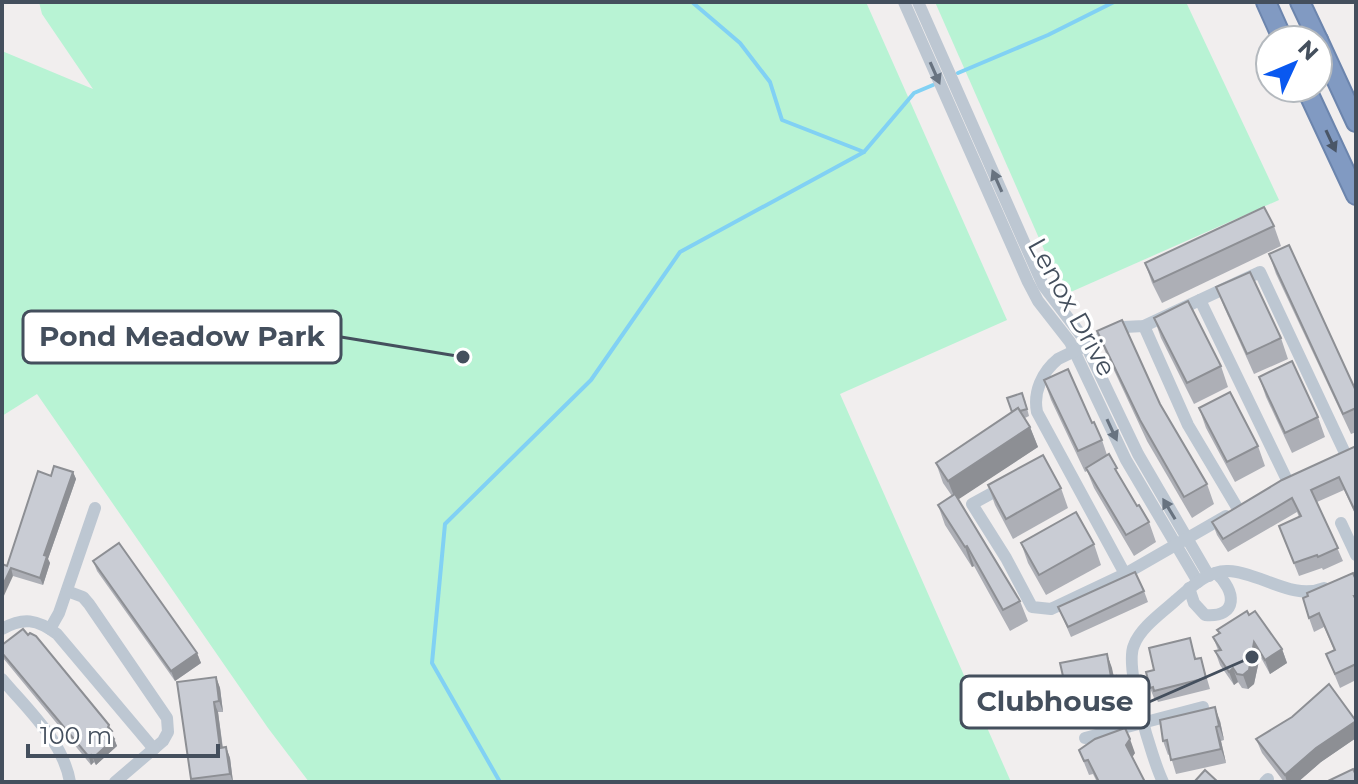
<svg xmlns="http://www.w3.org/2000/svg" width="1358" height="784" font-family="Montserrat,sans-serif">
  <rect width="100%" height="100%" fill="#f1eeee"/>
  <!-- green -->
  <g fill="#b8f3d4">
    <polygon points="39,2 866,2 1007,320 840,394 1011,782 309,782 268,728 37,394 2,416 2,51 93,89 42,14"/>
    <polygon points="935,2 1186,2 1279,200 1064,295"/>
  </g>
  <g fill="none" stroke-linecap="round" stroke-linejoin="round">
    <!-- stream -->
    <g stroke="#81d1f4" stroke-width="4">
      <polyline points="692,2 740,43 770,82 782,120 864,152"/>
      <polyline points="958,73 1048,35 1114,2"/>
      <polyline points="500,782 432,663 445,524 591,380 680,252 864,152 914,93 933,85"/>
    </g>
    <defs>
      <g id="highway">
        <polyline points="1266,2 1283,40"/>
        <polyline points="1300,2 1318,40"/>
        <polyline points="1318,40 1356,122"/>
        <polyline points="1306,88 1356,195"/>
      </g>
    </defs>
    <!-- highway casing -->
    <use href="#highway" stroke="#6c85ad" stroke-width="22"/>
    <!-- minor -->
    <g stroke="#bdc7d2" stroke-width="12">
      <polyline points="904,2 1028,282 1038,301 1070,342 1126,460 1198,582"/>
      <polyline points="918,2 1043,285 1081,335 1138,454 1209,576"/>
      <polyline points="1200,300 1287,480"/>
      <polyline points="1144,326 1188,425 1238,509"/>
      <polyline points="1005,486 972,504 1006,558 1032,607 1051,609 1125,574 1226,516"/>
      <polyline points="1341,523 1356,555"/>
      <path d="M1125 574 1037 412C1033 392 1042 372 1058 359L1124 327 1144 326 1260 272 1345 453"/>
      <path d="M1189 588 1194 603 1205 615C1239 618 1236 590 1216 573"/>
      <polyline points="67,591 83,597 89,604 167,718 168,732 163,741 115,782"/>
      <path d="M2 629C23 617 37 619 57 634L154 749"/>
      <polyline points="50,629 59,613 95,508"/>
      <path d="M2 679C28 710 63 741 70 782"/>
      <polyline points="1085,738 1203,707"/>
      <path d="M1163 782C1152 759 1124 667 1134 645 1141 627 1162 613 1176 600 1190 588 1208 570 1228 571 1260 572 1292 601 1324 588"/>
      <polyline points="1265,782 1268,779"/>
    </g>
    <!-- highway -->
    <use href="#highway" stroke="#819ac2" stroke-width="18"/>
  </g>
  <!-- wall -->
  <g fill="#adafb6">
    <polygon points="1274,226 1281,246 1162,303 1152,283 1145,263"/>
    <polygon points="1269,254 1356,391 1356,432 1351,434 1276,274"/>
    <polygon points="1216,287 1281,338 1288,359 1254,374 1224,307"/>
    <polygon points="1154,318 1221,366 1228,387 1194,404 1161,338"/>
    <polygon points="1097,331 1160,404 1207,484 1214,504 1192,518 1147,441 1105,351"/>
    <polygon points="1259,377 1318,417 1325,437 1292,453 1266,397"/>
    <polygon points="1044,380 1092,423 1102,440 1107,455 1121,479 1137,506 1149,522 1156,542 1134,556 1094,488 1087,471 1085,472 1051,400"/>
    <polygon points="1025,400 1029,416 1025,418 1030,427 1038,447 958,499 1020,601 1028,621 1010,631 974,566 972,567 945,525 938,505 952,496 943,483 936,463 1012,412"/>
    <polygon points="1199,408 1258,446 1265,466 1235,482 1206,428"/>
    <polygon points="1356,446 1356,516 1344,490 1317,502 1343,561 1323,570 1322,568 1299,576 1279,526 1299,517 1297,512 1228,552 1217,535 1212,522"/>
    <polygon points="73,472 76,479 48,559 50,563 43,585 13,576 7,566 51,476"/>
    <polygon points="988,485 1061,488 1068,508 1013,539 995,505"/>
    <polygon points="1021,543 1094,544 1101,565 1046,595 1028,563"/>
    <polygon points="93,561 197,653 201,663 175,681 97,571"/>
    <polygon points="1356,580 1356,680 1340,688 1326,654 1334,650 1324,627 1314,632 1309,618"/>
    <polygon points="1144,591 1148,602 1071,637 1058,607"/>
    <polygon points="1249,615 1282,649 1287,663 1270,674 1260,656 1254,684 1248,689 1242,688 1238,682 1234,685 1220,665 1215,651 1218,650 1213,637 1219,634 1217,630"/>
    <polygon points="1190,638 1196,659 1201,658 1210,689 1158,702 1156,698 1154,698 1150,688 1154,670"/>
    <polygon points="2,645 109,725 117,746 96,765 94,762 91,765 3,658"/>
    <polygon points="1107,654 1114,676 1121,690 1125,710 1073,722 1071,716 1068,717 1063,703 1065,685"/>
    <polygon points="216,677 220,688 223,712 218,712 223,748 226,747 230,758 233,782 192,782 191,779"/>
    <polygon points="1356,719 1356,738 1321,762 1298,782 1284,782 1262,753 1256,739"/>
    <polygon points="1220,721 1224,740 1221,741 1226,763 1176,774 1170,754 1168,755 1163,741"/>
    <polygon points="1079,750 1135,753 1132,757 1145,782 1097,782 1093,774 1089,775"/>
  </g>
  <!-- shaded-wall -->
  <g fill="#8d8f94">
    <polygon points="1030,427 1038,447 956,501 948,481"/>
    <polygon points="73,472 76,479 48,559 50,563 43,585 40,578 44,555"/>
    <polygon points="967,546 974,566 972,567 965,547"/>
    <polygon points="11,568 13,576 2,600 2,587"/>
    <polygon points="1254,642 1260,656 1254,684 1248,689 1243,675"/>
    <polygon points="1282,649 1287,663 1270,674 1265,660"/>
    <polygon points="197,653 201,663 175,681 171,671"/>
    <polygon points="1107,654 1112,668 1116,691 1111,677"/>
    <polygon points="1233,668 1238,682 1234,685 1229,672"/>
    <polygon points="1116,676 1121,690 1125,710 1120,696"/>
    <polygon points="216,677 220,688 223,712 219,701"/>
    <polygon points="214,702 218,712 224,759 220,748"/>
    <polygon points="1215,707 1220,721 1224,740 1219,726"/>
    <polygon points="1356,721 1356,738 1321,762 1298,782 1287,782 1285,775 1316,748"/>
    <polygon points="1216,727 1221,741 1226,763 1221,749"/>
    <polygon points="114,739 117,746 96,765 93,758"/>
    <polygon points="1130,739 1135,753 1131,759 1126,745"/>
    <polygon points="226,747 230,758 233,782 230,774"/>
    <polygon points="91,755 94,762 91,765 89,757"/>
  </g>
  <!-- building -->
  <g fill="#c9ccd4" stroke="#8d8f94" stroke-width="2">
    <polygon points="1264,207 1274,226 1154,282 1145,263"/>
    <polygon points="1289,245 1356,391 1356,408 1343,414 1269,254"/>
    <polygon points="1250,272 1281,338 1247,354 1216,287"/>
    <polygon points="1188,301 1221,366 1187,383 1154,318"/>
    <polygon points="1122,320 1160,404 1207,484 1184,497 1140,420 1097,331"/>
    <polygon points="1292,361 1318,417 1285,433 1259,377"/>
    <polygon points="1068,369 1092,423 1094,422 1102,440 1078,451 1044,380"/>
    <polygon points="1230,392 1258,446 1227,462 1199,408"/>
    <polygon points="1022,393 1027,409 1020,411 1018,408 1012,412 1007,398"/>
    <polygon points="1018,408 1030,427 948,481 936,463"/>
    <polygon points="1356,446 1356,513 1339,477 1311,490 1338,548 1318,557 1317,555 1294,563 1279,526 1301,516 1292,498 1223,539 1212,522 1282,480"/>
    <polygon points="1109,454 1117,468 1115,469 1137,506 1139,505 1149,522 1126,535 1086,468"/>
    <polygon points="1043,455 1061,488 1006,519 988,485"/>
    <polygon points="54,466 73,472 44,555 47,556 40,578 11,568 2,587 2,564 7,566 38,471 51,476"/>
    <polygon points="955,494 1020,601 1003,610 967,546 965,547 938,505"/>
    <polygon points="1076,512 1094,544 1039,575 1021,543"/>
    <polygon points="119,543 197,653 171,671 93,561"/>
    <polygon points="1135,572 1144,591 1068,627 1058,607"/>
    <polygon points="1353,573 1356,580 1356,596 1354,596 1356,600 1356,664 1335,674 1326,654 1335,650 1319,613 1309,618 1303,598 1308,596 1307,593"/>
    <polygon points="1247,611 1249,615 1255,611 1282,649 1265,660 1254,642 1249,670 1243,675 1237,674 1233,668 1229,672 1215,651 1221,650 1213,637 1220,633 1217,630"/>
    <polygon points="23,629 28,635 30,633 36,636 109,725 108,727 112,731 109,733 114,739 93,758 91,755 89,757 2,653 2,645"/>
    <polygon points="1190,638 1195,659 1201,658 1206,678 1154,691 1153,687 1150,688 1146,672 1154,670 1149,648"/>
    <polygon points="1107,654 1111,677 1116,676 1120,696 1068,708 1067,702 1063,703 1060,687 1065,685 1060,663"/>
    <polygon points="216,677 219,701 214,702 220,748 226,747 230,774 191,779 177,682"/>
    <polygon points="1329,684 1356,721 1316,748 1285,775 1256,739 1292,717"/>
    <polygon points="1215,707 1219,726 1216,727 1221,749 1171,760 1167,740 1163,741 1160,720"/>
    <polygon points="1125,728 1130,739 1126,745 1145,782 1099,782 1088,760 1084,761 1079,750 1095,739"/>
    <polygon points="1353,769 1356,775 1356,782 1326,782"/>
    <polygon points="1205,770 1218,782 1194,782"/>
  </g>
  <!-- one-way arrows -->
  <defs><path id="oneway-solid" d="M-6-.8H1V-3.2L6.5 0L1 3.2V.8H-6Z" transform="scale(2)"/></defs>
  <g fill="#687380">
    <use href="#oneway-solid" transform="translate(935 73) rotate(66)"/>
    <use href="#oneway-solid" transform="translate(997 181) rotate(-114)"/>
    <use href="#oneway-solid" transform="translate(1112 430) rotate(65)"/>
    <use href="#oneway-solid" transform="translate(1169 509) rotate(-121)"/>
  </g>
  <use fill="#4a5667" href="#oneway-solid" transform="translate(1331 141) rotate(65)"/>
  <g text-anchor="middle" stroke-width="7" stroke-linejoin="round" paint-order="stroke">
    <!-- street labels -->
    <g font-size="26" fill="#444f5d" stroke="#fff">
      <text transform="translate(1072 307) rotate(61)" y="9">Lenox Drive</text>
    </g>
  </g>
  <!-- callouts -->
  <path fill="none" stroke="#444f5d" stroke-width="3" d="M463 357L341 337M1252 657L1149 702"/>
  <g fill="#444f5d" stroke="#fff" stroke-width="3">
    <circle cx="463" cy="357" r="8"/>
    <circle cx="1252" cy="657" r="8"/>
  </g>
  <g fill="#fff" stroke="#444f5d" stroke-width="3">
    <rect x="23" y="311" width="318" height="52" rx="8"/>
    <rect x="961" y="676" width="188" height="52" rx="8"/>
  </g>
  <g font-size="28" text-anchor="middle" font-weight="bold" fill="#444f5d">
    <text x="182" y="346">Pond Meadow Park</text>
    <text x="1055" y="711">Clubhouse</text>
  </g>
  <!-- border -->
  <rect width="1358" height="784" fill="none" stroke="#444f5d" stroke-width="8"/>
  <!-- north arrow -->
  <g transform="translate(1294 64) rotate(46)"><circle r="38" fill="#ffffff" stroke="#b4b9be" stroke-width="2"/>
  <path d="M0-6L14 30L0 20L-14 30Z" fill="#0958f0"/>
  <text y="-12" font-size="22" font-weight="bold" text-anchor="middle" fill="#444f5d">N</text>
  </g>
  <!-- scale -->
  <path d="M28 744v12h190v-12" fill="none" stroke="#444f5d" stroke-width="4"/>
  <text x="40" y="744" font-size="24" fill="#444f5d" stroke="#ffffff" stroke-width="6" paint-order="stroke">100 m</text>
</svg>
